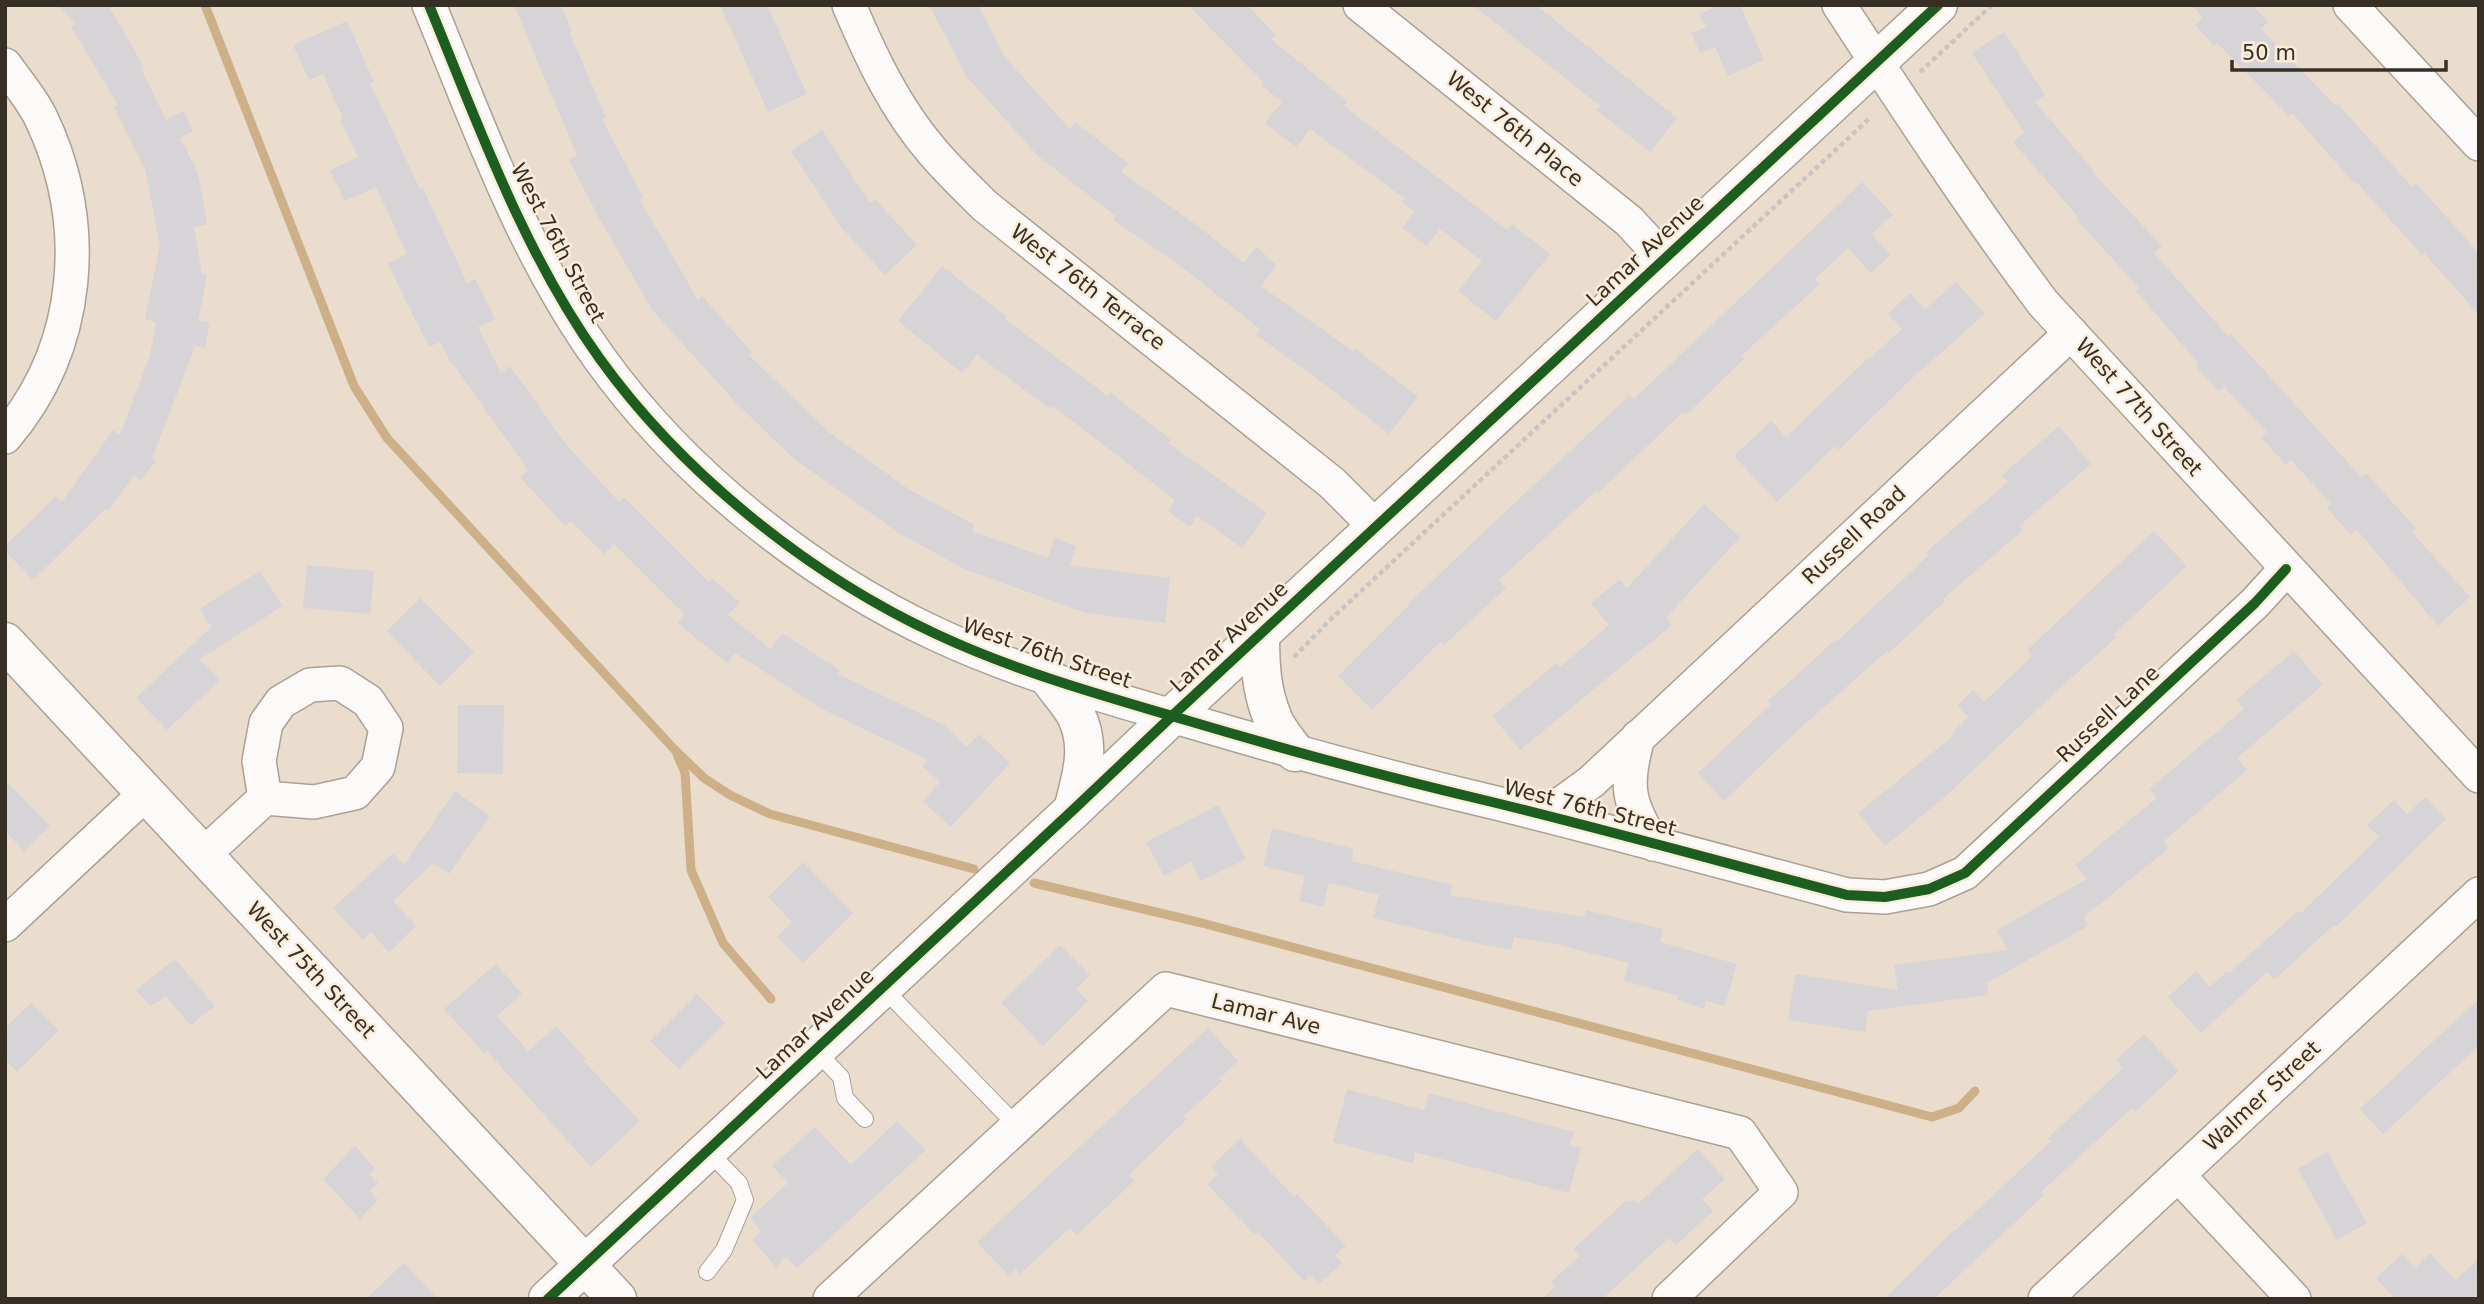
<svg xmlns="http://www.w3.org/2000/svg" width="2484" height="1304" font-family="'DejaVu Sans',sans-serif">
  <rect width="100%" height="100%" fill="#eaddcd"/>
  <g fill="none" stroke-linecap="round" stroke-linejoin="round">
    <!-- stream -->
    <g stroke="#cdaf88" stroke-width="9">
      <polyline points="205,5 354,386 387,438 674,749 704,778 730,795 770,814 974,869"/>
      <polyline points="677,754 685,773 691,870 723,943 771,999"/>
      <polyline points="1034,883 1202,923 1932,1117 1959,1108 1975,1091"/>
    </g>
  </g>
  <!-- building -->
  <g fill="#d7d4d8">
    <polygon points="58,5 108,5 144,67 141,68 166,120 183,111 193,131 180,138 198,173 207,224 194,227 202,274 207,275 198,321 210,323 205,348 195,346 152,459 155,461 141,481 134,475 108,511 105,509 33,580 5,551 5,546 56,496 62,502 113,430 120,435 150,355 156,322 145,319 160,246 145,169 114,107 118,105 71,27 76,24"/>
    <polygon points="514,5 561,5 572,32 570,33 606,117 602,119 643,198 640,200 698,300 702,296 752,352 749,355 830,433 910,490 975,525 972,531 1048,558 1055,538 1076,546 1070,565 1170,578 1165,623 1086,613 964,569 899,533 794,459 737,404 653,311 600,220 569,160 577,156"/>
    <polygon points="720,5 767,5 807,94 768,112"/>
    <polygon points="929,5 978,5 1005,57 1070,129 1075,122 1128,163 1121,172 1194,223 1244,263 1256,247 1277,265 1261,286 1353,351 1355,348 1418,397 1389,434 1311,374 1256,335 1260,329 1178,264 1113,220 1116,216 1039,157 967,77"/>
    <polygon points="1188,5 1247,5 1276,35 1271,39 1347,101 1344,106 1507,230 1512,224 1550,254 1496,321 1458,291 1482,261 1440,229 1427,246 1402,228 1414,211 1402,202 1405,199 1310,129 1296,147 1265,123 1282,102 1261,85 1263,82"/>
    <polygon points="1473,5 1536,5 1677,118 1650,152 1596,110 1600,106"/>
    <polygon points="1719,5 1740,5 1764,60 1728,76 1715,47 1700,53 1691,33 1706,27 1700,14"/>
    <polygon points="2192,5 2252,5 2268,22 2261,29 2336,106 2338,104 2412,187 2416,183 2479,253 2479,315 2424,253 2422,255 2357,183 2355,184 2292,113 2289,116 2217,43 2214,46 2195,25 2203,18"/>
    <polygon points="347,21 374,82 370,83 420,189 423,188 467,283 475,279 495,319 478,327 501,373 510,366 566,444 619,502 624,497 709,582 712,579 740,602 728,615 771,649 782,633 840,670 838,674 944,725 967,747 979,734 1010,763 951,827 923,802 940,782 922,766 928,760 824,710 735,653 727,663 677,623 684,614 614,544 604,554 571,521 565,526 520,477 528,470 453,364 452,365 440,342 429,347 402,294 388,263 407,254 376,187 345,201 330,170 358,157 340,120 343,118 323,74 309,80 293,45"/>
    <polygon points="2004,32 2045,95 2035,102 2094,171 2093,173 2162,246 2154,253 2228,336 2231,334 2361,477 2366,473 2416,528 2412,532 2470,597 2438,626 2357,530 2351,535 2327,508 2331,504 2291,460 2286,465 2261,437 2267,432 2224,387 2219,391 2195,366 2198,363 2136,291 2139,288 2077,220 2079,218 2013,142 2024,132 1972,53"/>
    <polygon points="822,130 870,203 875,199 917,245 885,275 841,227 791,151"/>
    <polygon points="1862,182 1893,215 1871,234 1891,255 1871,273 1848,248 1815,279 1820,284 1741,356 1744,359 1686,415 1683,412 1598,493 1596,491 1499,580 1506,588 1444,645 1441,641 1372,710 1338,676 1408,606 1407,605 1490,526 1630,395 1634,399"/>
    <polygon points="942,266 1007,317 1005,319 1108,396 1110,392 1171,440 1168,443 1267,513 1242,548 1197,516 1190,527 1167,511 1175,500 1053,406 1050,409 977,355 962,373 898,321"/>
    <polygon points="1956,282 1985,314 1909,381 1839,450 1835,446 1777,502 1734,456 1771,421 1786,437 1868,358 1869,359 1902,329 1888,314 1910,293 1925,309"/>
    <polygon points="2059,426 2091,464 2019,526 2023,530 1943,599 1945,601 1889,653 1887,651 1796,732 1724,801 1698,773 1771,704 1768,701 1835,640 1836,642 1929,555 1926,552 2008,482 2002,475"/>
    <polygon points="1704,504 1740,537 1666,618 1672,625 1520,750 1492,716 1557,663 1560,667 1609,625 1591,603 1620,579 1627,588"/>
    <polygon points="2154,531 2187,566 2114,634 2117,637 2061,687 1946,796 1885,846 1858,813 1953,736 1951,734 1968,717 1957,706 1973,690 1984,702 2032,656 2027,650"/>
    <polygon points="307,565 374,571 370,614 303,608"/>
    <polygon points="260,571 283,606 200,659 220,680 167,730 136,698 211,627 199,609"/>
    <polygon points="420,598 474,652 440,686 387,631"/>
    <polygon points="2294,651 2323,685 2237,758 2247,770 2164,841 2169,848 2084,917 2088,926 1987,983 1988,995 1868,1011 1865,1032 1788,1020 1795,974 1898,990 1894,965 2008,950 1997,930 2087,879 2075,865 2157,798 2149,789 2244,709 2236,700"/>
    <polygon points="458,705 504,705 503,774 457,773"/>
    <polygon points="5,780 50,826 24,851 5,831"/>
    <polygon points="455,791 490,816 449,874 433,863 393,901 416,926 389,952 371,932 363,940 333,908 393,853 404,865"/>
    <polygon points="2425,797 2446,819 2336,927 2334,925 2274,980 2267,972 2201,1033 2168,997 2196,971 2210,987 2227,971 2229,973 2298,911 2301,913 2379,837 2367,825 2394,800 2407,814"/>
    <polygon points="1218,805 1246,859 1201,881 1191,862 1164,876 1146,842"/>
    <polygon points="1272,828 1354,849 1351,861 1453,885 1450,895 1584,917 1586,910 1663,929 1660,942 1737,964 1725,1006 1706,1001 1704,1009 1677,1000 1679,996 1624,981 1629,963 1555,944 1514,937 1512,950 1475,943 1373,918 1379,895 1329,883 1323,907 1299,901 1305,876 1263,866"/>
    <polygon points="803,862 853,913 803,963 777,937 792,922 768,897"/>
    <polygon points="1060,945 1090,975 1076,989 1088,1001 1043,1046 1001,1003"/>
    <polygon points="175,959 215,1006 191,1025 166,997 150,1006 136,990"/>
    <polygon points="496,964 522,994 497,1016 528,1051 556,1026 586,1059 584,1061 640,1121 591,1167 487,1051 485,1054 444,1009"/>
    <polygon points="697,994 725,1023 679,1069 650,1041"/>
    <polygon points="2479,999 2479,1046 2383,1134 2360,1109"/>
    <polygon points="31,1003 59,1030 17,1072 5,1060 5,1028"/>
    <polygon points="1208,1028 1238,1061 1219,1079 1222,1081 1184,1116 1187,1119 1129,1175 1134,1181 1077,1235 1070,1228 1020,1274 1016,1269 1009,1276 977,1242"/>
    <polygon points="2144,1034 2179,1071 2135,1112 2132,1108 2041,1192 2044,1195 1934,1299 1884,1299 1955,1229 1956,1230 2051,1141 2048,1138 2123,1068 2116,1060"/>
    <polygon points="1347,1089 1424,1110 1429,1093 1574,1132 1570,1145 1581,1148 1569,1193 1415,1152 1413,1163 1333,1142"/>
    <polygon points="897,1121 926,1150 797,1268 786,1257 776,1267 752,1240 761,1231 750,1218 788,1183 772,1166 815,1127 851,1165"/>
    <polygon points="1240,1139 1294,1197 1297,1194 1346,1246 1335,1255 1342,1263 1319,1284 1310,1275 1304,1281 1258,1232 1255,1235 1207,1184 1218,1174 1211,1166"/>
    <polygon points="355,1146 375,1169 369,1174 378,1183 370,1190 378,1200 360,1219 323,1179"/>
    <polygon points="1698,1149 1725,1179 1702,1199 1713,1211 1676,1245 1669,1238 1602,1299 1542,1299 1555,1286 1551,1282 1580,1256 1573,1249 1626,1201 1635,1201 1638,1204"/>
    <polygon points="2327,1152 2367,1223 2337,1240 2298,1169"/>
    <polygon points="2430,1253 2455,1280 2479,1259 2479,1299 2395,1299 2376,1278 2402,1254 2415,1268"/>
    <polygon points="404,1263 438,1299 366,1299"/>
  </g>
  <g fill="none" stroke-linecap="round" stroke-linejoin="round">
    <defs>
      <g id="service">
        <polyline points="882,987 1016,1125"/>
        <polyline points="815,1050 841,1077 845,1098 865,1119"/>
        <polyline points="707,1272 724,1250 745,1200 739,1183 707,1150"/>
      </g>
      <g id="minor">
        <path d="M429 5C479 126 523 252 600 359 682 473 809 575 936 634 1017 672 1104 696 1189 721 1290 751 1390 778 1492 802 1611 831 1729 864 1847 895L1885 897 1929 889 1965 873 2255 603 2286 569"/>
        <path d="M849 5C871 57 895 108 932 151 948 170 967 188 985 206L1332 483 1376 527"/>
        <polyline points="1360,5 1629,221 1664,259"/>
        <path d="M1839 5C1905 106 1971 207 2043 303L2479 776"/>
        <polyline points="2350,5 2479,144"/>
        <path d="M5 65C17 82 32 99 41 118 91 223 82 347 5 437"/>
        <polygon points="340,683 368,701 386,728 378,767 355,793 314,802 265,798 259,761 266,723 281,702 310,685"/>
        <path d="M1638 737C1625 788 1627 799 1653 844"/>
        <polyline points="1538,813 1562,803 1591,782 2071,333"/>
        <polyline points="202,856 265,798"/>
        <polyline points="5,925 145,794"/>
        <polyline points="2178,1175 2294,1299"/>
        <polyline points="830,1299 1166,989 1740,1133 1781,1192 1669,1299"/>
        <polyline points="2045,1299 2479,894"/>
      </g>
      <g id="tertiary">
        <path d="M1260 635C1260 664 1261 691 1273 719 1277 730 1287 741 1295 752"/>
        <path d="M1050 679C1058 691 1069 702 1076 715 1092 747 1081 778 1073 810"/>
        <polyline points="548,1299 1073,810 1172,716 1938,5"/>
      </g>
      <polyline id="secondary" points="5,642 617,1299"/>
    </defs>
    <!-- service casing -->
    <use href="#service" stroke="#aba094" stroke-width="18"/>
    <!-- minor casing -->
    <use href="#minor" stroke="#aba094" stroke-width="36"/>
    <!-- tertiary casing -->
    <use href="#tertiary" stroke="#aba094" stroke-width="41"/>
    <!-- secondary casing -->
    <use href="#secondary" stroke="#aba094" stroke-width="41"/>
    <!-- path -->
    <g stroke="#c9c4bf" stroke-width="4.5" stroke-dasharray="5 3.5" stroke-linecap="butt">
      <polyline points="1920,72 1992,5"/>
      <polyline points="1294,657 1330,620 1870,118"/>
    </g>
    <!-- service -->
    <use href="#service" stroke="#fcfaf8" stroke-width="16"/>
    <!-- minor -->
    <use href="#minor" stroke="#fcfaf8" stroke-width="33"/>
    <!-- tertiary -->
    <use href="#tertiary" stroke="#fcfaf8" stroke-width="38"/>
    <!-- secondary -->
    <use href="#secondary" stroke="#fcfaf8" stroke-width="38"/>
    <defs>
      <g id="cycleway">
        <path d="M429 5C479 126 523 252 600 359 682 473 809 575 936 634 1017 672 1104 696 1189 721 1290 751 1390 778 1492 802 1611 831 1729 864 1847 895L1885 897 1929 889 1965 873 2255 603 2286 569"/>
        <polyline points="548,1299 1073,810 1172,716 1938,5"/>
      </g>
    </defs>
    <!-- cycleway casing -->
    <use href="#cycleway" stroke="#fbeddc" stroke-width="15"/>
    <!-- cycleway -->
    <use href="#cycleway" stroke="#1b5e20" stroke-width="10"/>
  </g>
  <g text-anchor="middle" stroke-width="5" stroke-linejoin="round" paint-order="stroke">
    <!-- street labels -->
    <g font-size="21" fill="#382f24" stroke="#fbeddc">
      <text transform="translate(1515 129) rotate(39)" y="7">West 76th Place</text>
      <text transform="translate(558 243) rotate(62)" y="7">West 76th Street</text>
      <text transform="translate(1645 251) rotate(-43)" y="7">Lamar Avenue</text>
      <text transform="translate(1088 287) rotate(38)" y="7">West 76th Terrace</text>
      <text transform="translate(2139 407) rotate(48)" y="7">West 77th Street</text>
      <text transform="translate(1854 535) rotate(-43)" y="7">Russell Road</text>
      <text transform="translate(1229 637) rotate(-43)" y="7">Lamar Avenue</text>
      <text transform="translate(1047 653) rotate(19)" y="7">West 76th Street</text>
      <text transform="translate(2108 714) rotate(-43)" y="7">Russell Lane</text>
      <text transform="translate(1590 808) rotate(14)" y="7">West 76th Street</text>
      <text transform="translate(311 970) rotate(47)" y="7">West 75th Street</text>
      <text transform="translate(1266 1014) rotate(14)" y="7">Lamar Ave</text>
      <text transform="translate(815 1024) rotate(-43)" y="7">Lamar Avenue</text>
      <text transform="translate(2262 1096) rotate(-43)" y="7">Walmer Street</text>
    </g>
  </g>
  <!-- border -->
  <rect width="2484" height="1304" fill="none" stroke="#382f24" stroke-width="14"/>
  <!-- scale -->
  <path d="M2232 60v10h214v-10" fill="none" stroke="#382f24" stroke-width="3.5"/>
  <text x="2242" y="60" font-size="21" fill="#382f24" stroke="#fbeddc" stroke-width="5" paint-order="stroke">50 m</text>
</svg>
